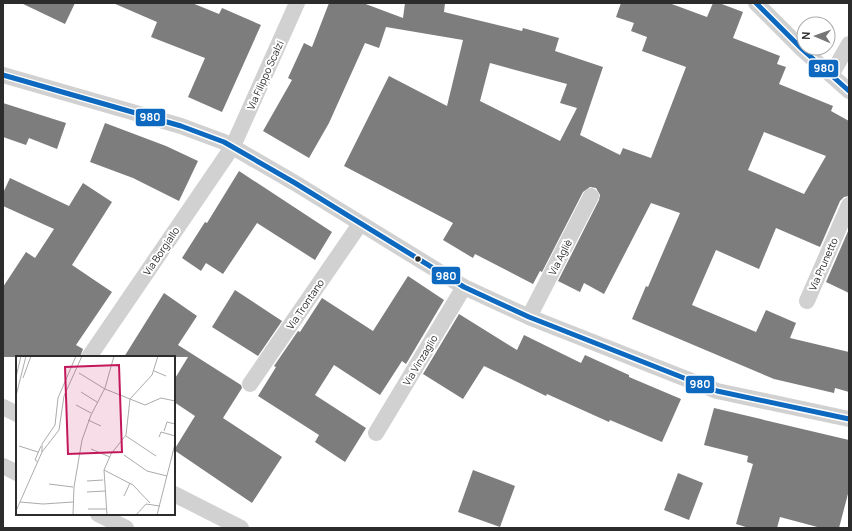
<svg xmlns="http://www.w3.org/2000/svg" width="852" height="531" font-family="Manrope,sans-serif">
  <rect width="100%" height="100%" fill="#fff"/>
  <!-- building -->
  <g fill="#7d7d7d" fill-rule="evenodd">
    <polygon points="21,3 75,3 65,24"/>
    <polygon points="113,3 192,3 219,14 222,8 261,25 222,112 188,97 205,58 151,37 157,22"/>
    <path d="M329 3H363L403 18 405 3H445L444 12 522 31 523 28 559 38 555 51 603 67 580 135 620 155 623 148 651 158 686 67 642 51 647 37 631 31 634 23 616 17 621 3H669L707 17 713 3H719L743 12 733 38 780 56 777 64 786 67 779 84 833 106 831 111 849 121V196L844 197 840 201 820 247 776 228 759 269 716 250 692 305 756 332 766 310 796 323 790 338 849 352V392L835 388 834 393 774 379 632 319 646 286 648 287 680 213 651 203 604 294 584 283 580 292 558 281 599 200 600 195 596 188 590 187 583 192 542 272 540 271 533 284 475 254 473 258 443 240 453 223 344 166 389 76 447 106 463 40 386 27 379 48 365 43 329 123 309 158 263 131 292 80 288 78 304 43 312 47ZM490 63 567 84 560 103 577 108 560 141 480 101ZM764 132 826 156 804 194 748 170Z"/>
    <polygon points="3,103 66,123 57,149 29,138 26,145 3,137"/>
    <polygon points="105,123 166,146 198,161 179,201 133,178 90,162"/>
    <polygon points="239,171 332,232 315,260 257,223 223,274 206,263 201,271 182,258 205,222 207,223"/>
    <polygon points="10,178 69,206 83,183 112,202 72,265 112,292 76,345 83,349 80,357 3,357 3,287 26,252 35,258 54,229 3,206 3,193"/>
    <polygon points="849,229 849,293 826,282"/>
    <polygon points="408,276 444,300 406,364 402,361 380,395 334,365 315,395 366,428 345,462 315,442 319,435 258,396 276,367 274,366 298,331 300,332 322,298 373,331"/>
    <polygon points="235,290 282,321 258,356 212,327"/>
    <polygon points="164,293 197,316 178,345 241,385 242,388 223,418 282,457 252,503 174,450 195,416 174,402 174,380 188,357 124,357"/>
    <polygon points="459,314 517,350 524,335 581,363 585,355 629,375 629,377 681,399 662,442 610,420 609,422 547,394 546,396 484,366 463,399 423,374"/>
    <polygon points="714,408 849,440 849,490 839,528 821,528 780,517 777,528 749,528 736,524 753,464 747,462 748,456 704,445"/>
    <polygon points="473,470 515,486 500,527 458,512"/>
    <polygon points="678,473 703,483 689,520 664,510"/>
  </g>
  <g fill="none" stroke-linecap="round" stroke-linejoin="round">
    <!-- minor -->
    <g stroke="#d1d1d1" stroke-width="16">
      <polyline points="756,3 802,49 849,91"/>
      <polyline points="3,75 181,126 224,142 295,183 464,287 529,317 717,391 849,419"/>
      <polyline points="831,75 849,44"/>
      <polyline points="807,301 849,205"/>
      <polyline points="529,317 591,196"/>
      <polyline points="89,357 233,146 297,3"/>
      <polyline points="250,384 360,224"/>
      <polyline points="3,407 17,414"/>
      <polyline points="376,433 464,287"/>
      <polyline points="3,466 17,473"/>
      <polyline points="174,494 241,528"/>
      <polyline points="98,514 126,528"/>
    </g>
    <defs>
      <g id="bus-1">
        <polyline points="756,3 802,49 849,91"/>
        <polyline points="3,75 181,126 224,142 295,183 464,287 529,317 717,391 849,419"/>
      </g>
    </defs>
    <!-- bus-1 casing -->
    <use href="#bus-1" stroke="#fff" stroke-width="8"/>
    <!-- bus-1 -->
    <use href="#bus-1" stroke="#0c69bf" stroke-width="5"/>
  </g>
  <!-- markers -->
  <circle fill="#2c2c2c" stroke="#fff" stroke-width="1.5" cx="418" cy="259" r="3.5"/>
  <g text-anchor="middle" stroke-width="4" stroke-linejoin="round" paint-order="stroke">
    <!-- street labels -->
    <g font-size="10" fill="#2c2c2c" stroke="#fff">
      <text transform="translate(265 75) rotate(-66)" y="4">Via Filippo Scalzi</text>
      <text transform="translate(161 251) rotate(-56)" y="4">Via Borgiallo</text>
      <text transform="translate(560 257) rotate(-63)" y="4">Via Agliè</text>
      <text transform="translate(823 264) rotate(-66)" y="4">Via Prunetto</text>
      <text transform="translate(305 304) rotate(-56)" y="4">Via Trontano</text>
      <text transform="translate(420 360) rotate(-59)" y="4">Via Vinzaglio</text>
    </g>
  </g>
  <!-- overview -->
  <g transform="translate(16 356)">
    <rect width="159" height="159" fill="#fff"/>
    <path fill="none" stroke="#ababab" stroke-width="1" d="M138 15 150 20M63 17 89 33 129 49 145 42 159 45M0 21 5 0M7 22 15 0M65 36 81 46M0 40 10 0M60 49 75 57M72 64 85 70M148 75 151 66 159 68M110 80 140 100M143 81 145 76 159 80M3 90 22 96M75 93 94 101M26 96V88L39 69 42 42 60 0M108 99 131 115 151 120M22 106 19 104 25 90M88 114 117 129 134 147M71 125 87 124M33 128 57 131M71 136 89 135M108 140 114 127M4 146 27 148 57 146M72 153H90M0 155 26 96 43 74 48 40 66 0M57 159 58 131 66 84 75 59 89 32 98 0M91 159 88 114 95 98 110 79 114 43 136 19 142 0M120 159 130 148 144 150M141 159 159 88"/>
    <path fill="#c2185b" fill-opacity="0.15" stroke="#c2185b" stroke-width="2" d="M103 9 106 96 52 98 49 11Z"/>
    <rect width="159" height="159" fill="none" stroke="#2c2c2c" stroke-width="2"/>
  </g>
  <g stroke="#fff" stroke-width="1.5">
    <rect x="808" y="59" width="31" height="19" rx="4" fill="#0c69bf"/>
    <rect x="135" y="108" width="31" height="19" rx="4" fill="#0c69bf"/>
    <rect x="431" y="266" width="30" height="19" rx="4" fill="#0c69bf"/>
    <rect x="685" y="375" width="30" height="19" rx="4" fill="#0c69bf"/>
  </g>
  <g font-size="11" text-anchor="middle" font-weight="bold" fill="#fff">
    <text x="824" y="72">980</text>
    <text x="150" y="121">980</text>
    <text x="446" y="280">980</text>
    <text x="700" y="388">980</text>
  </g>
  <!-- border -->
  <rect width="852" height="531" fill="none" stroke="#2c2c2c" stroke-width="8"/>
  <!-- north arrow -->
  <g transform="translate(816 36) rotate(272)"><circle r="19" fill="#ffffff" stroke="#ababab"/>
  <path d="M0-3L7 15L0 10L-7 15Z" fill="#767676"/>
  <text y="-6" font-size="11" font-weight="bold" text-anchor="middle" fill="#2c2c2c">N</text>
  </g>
</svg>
